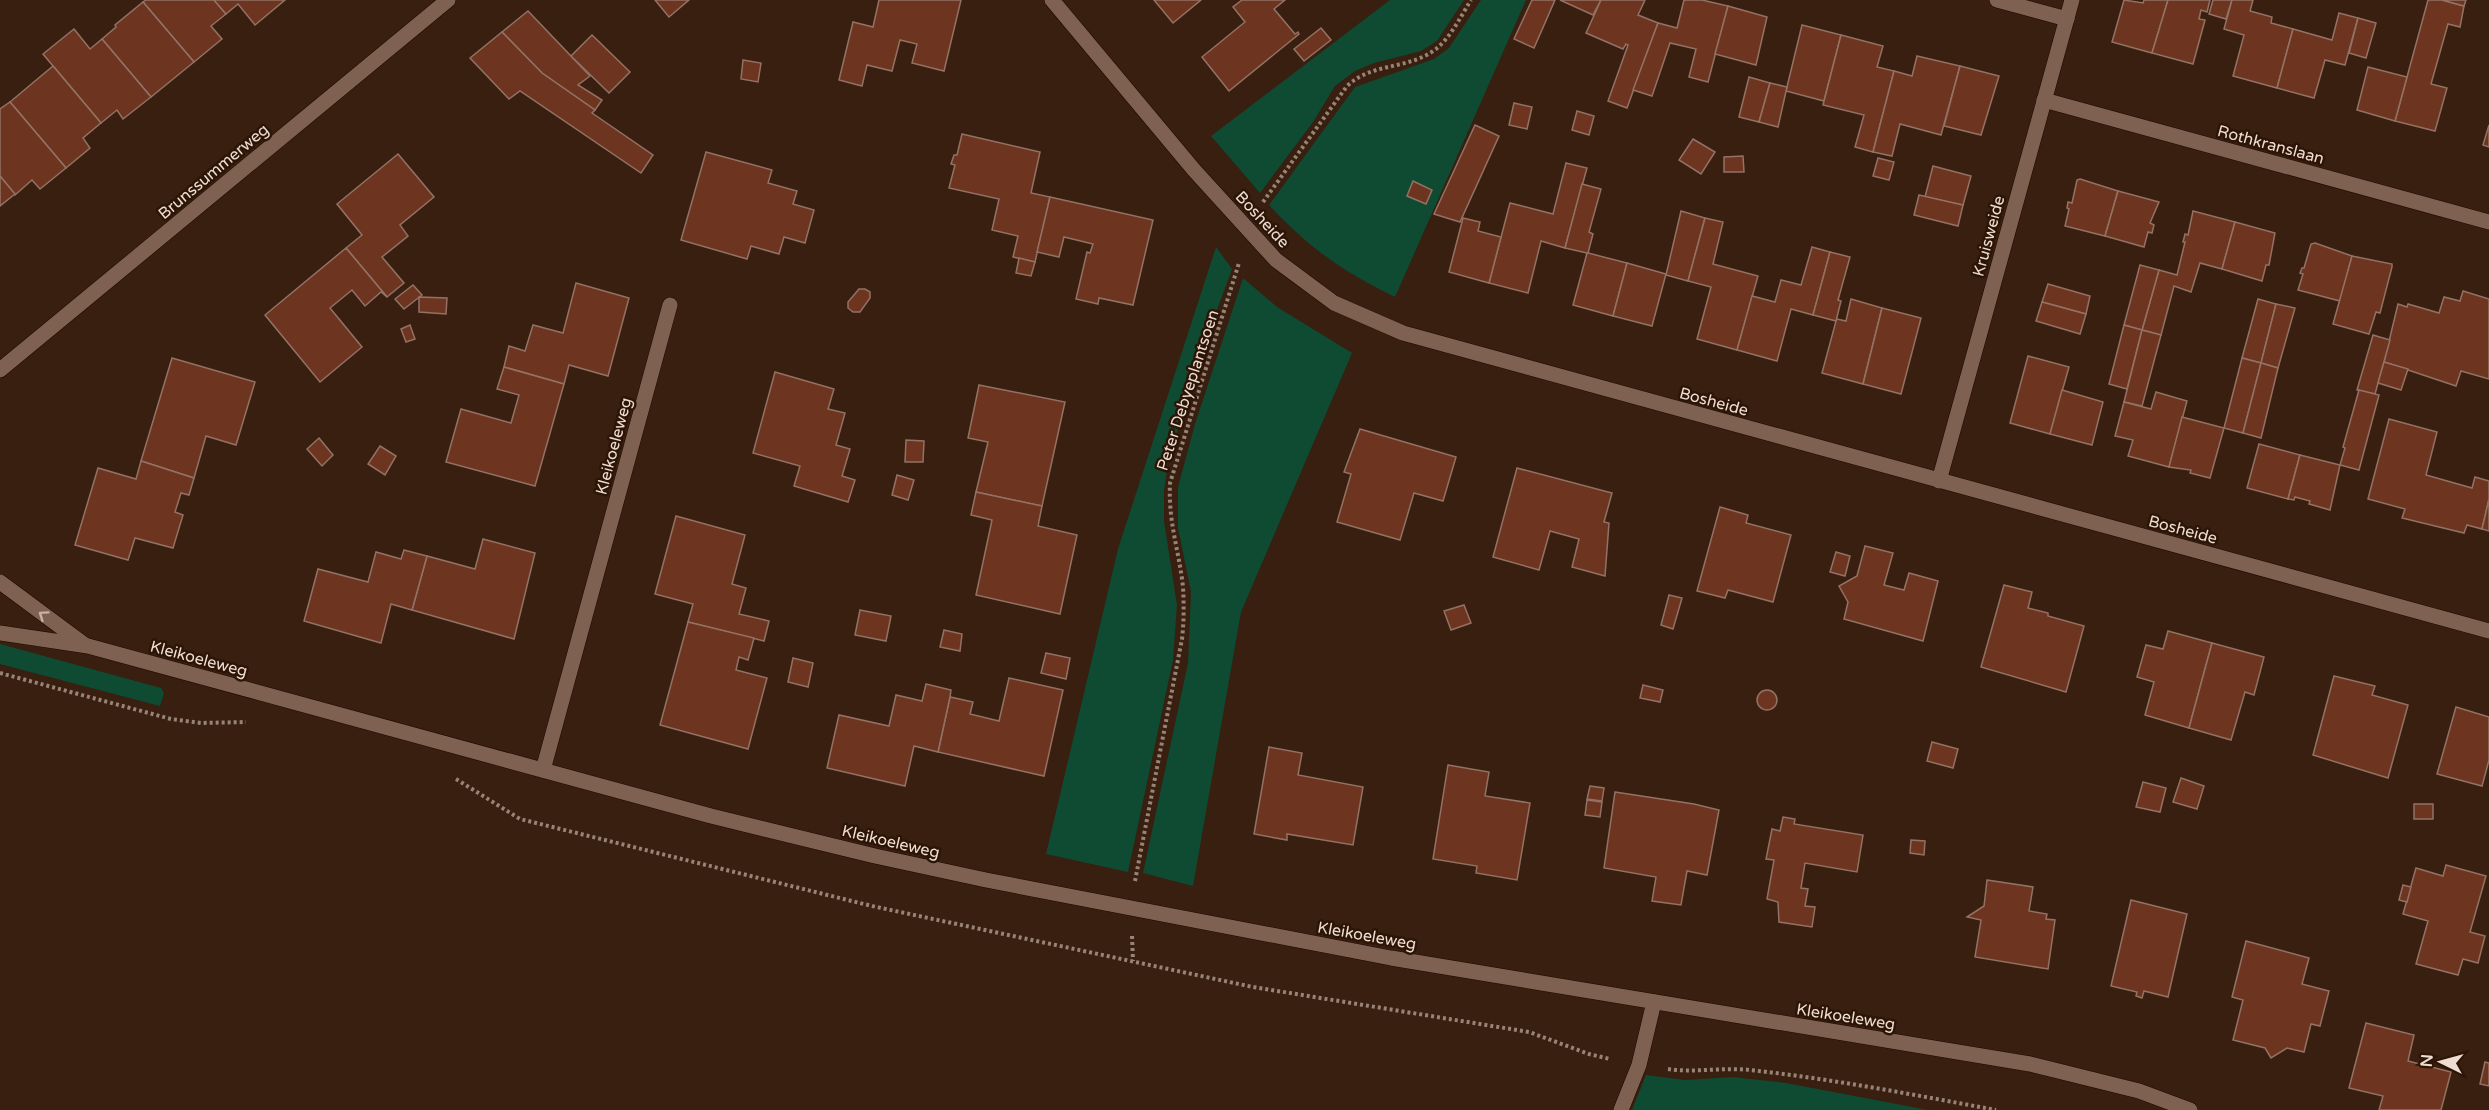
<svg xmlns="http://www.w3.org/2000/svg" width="2489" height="1110" font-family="'Varela Round',sans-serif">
  <rect width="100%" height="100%" fill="#381f10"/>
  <!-- green -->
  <g fill="#0e4b32">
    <polygon points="1390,0 1464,0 1437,41 1421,51 1374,63 1355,71 1335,86 1313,122 1260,193 1211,136"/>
    <path d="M1481 0H1526L1395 297C1342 271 1309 248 1269 205L1355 87 1434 59 1449 48Z"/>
    <polygon points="1216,247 1232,269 1203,348 1181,419 1168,463 1164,491 1164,521 1177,605 1173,660 1128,872 1046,854 1118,549"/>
    <polygon points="1243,278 1277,307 1352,353 1241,612 1193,886 1143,873 1188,663 1191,592 1178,528 1178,487 1195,424"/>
    <polygon points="0,644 161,688 164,693 160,706 0,664"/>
    <polygon points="1646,1075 1685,1080 1733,1077 1786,1083 1928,1110 1632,1110"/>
  </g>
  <!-- building -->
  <g fill="#6d351f" stroke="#937265" stroke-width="1.5">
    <polygon points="146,0 214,0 226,14 211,26 222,39 194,62 143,2"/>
    <polygon points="214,0 285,0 255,25 238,4 226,14"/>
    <polygon points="655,0 689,0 669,17"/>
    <polygon points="879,0 961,0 944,71 912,63 917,44 900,40 892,71 867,65 862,86 839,80 853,22 873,27"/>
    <polygon points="1154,0 1201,0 1173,23"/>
    <polygon points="1242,0 1285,0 1274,9 1295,34 1298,32 1299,34 1229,91 1202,57 1245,22 1233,7"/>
    <polygon points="1532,0 1555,0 1534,48 1514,39"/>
    <polygon points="1560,0 1601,0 1593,15"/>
    <polygon points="1601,0 1645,0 1638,15 1658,23 1627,108 1608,101 1628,45 1626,44 1623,49 1586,33"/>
    <polygon points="1684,0 1702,0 1728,6 1708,82 1689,77 1696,49 1670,43 1652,96 1633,90 1658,23 1677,28"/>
    <polygon points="2124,0 2143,3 2144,0 2168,0 2152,53 2112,42"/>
    <polygon points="2168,0 2210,0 2207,12 2201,10 2199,19 2205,20 2193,64 2152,53"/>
    <polygon points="2213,0 2232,0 2226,19 2209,14"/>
    <polygon points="2232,0 2253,0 2250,11 2272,17 2271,23 2293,29 2277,88 2233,76 2244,35 2224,29"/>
    <polygon points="2428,0 2442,0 2464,6 2460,27 2448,24 2431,84 2447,88 2435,131 2395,121"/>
    <polygon points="2442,0 2466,0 2464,6"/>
    <polygon points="143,2 194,62 151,97 102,39 116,27 115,25"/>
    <polygon points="1728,6 1767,17 1756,65 1715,54"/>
    <polygon points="528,11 590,76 578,85 602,100 595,110 542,73 502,32"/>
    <polygon points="2339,13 2358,18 2345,65 2325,60 2314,98 2277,88 2293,29 2332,40"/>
    <polygon points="2358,18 2376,23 2366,58 2349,53"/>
    <polygon points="1802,25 1841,35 1824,101 1786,91"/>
    <polygon points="1321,28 1331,40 1304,61 1294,49"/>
    <polygon points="74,29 90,49 102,39 151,97 123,119 117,110 101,123 43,54"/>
    <polygon points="502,32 542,73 595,110 592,113 653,155 641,173 520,91 509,99 470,58"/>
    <polygon points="592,35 630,72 609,93 571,56"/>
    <polygon points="1841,35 1883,46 1877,67 1894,71 1873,152 1855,147 1864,115 1823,105"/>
    <polygon points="1917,56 1960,66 1941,135 1900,124 1892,156 1873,152 1894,71 1912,76"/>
    <polygon points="743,60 761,63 758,82 741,79"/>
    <polygon points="53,66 101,123 83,138 90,148 66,168 10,102"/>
    <polygon points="1960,66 1999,76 1981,135 1944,126"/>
    <polygon points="2368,67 2407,77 2395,121 2357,110"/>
    <polygon points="1749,77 1770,83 1759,122 1739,117"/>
    <polygon points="1770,83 1787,87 1778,127 1759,122"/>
    <polygon points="10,102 66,168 40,189 32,180 15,195 0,176 0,109"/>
    <polygon points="1514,103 1532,107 1527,129 1509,125"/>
    <polygon points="1577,111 1594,116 1589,135 1572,130"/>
    <polygon points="1475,125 1499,136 1460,222 1434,214"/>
    <polygon points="2489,125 2489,147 2483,145"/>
    <polygon points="962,134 1040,152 1031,193 1050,197 1035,262 1013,257 1018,236 992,230 999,199 949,188 955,165 951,164 954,155 957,155"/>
    <polygon points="1693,139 1715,152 1701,174 1679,160"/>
    <polygon points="706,152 772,170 768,183 797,191 793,204 814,210 805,243 784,237 779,254 751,246 747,259 681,240"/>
    <polygon points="398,154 434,197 400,225 408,236 382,257 404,283 387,297 346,248 362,235 337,204"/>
    <polygon points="1743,156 1744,172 1724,172 1724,157"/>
    <polygon points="1878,158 1894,162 1889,180 1873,176"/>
    <polygon points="1566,163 1587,168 1565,248 1541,241 1528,293 1489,283 1510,203 1553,214"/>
    <polygon points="1933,166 1971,176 1963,205 1925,197"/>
    <polygon points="0,176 15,194 0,206"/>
    <polygon points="2080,179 2118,191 2105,236 2065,226 2069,209 2067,208 2068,202 2072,203 2077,180"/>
    <polygon points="1413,181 1432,190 1426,204 1407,196"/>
    <polygon points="1582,184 1601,189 1589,232 1593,234 1588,253 1627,263 1613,316 1573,305 1587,253 1565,248"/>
    <polygon points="2118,191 2159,202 2150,223 2154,225 2152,233 2148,232 2144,247 2105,236"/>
    <polygon points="1919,195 1963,205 1958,226 1914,215"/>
    <polygon points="1050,197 1153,220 1133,305 1099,298 1098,304 1076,299 1087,252 1090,253 1093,244 1064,237 1059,257 1037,252"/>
    <polygon points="1681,211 1705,218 1688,281 1666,275"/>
    <polygon points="2193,211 2235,222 2222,269 2200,263 2191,292 2174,286 2161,335 2142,330 2159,270 2177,275 2185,242 2183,242 2185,234 2188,235"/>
    <polygon points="1463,218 1480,222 1478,231 1501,237 1489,283 1449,272"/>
    <polygon points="1705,218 1723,222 1713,264 1758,276 1737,350 1697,339 1711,287 1688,281"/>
    <polygon points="2235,222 2275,233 2269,265 2266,265 2262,281 2222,269"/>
    <polygon points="2315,243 2352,256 2340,301 2298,290 2303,274 2300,273 2302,268 2304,268 2311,244"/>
    <polygon points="1812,247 1830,252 1813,315 1791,309 1777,361 1737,350 1752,296 1775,302 1781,280 1801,285"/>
    <polygon points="346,248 387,297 381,292 365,306 352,290 330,308 362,347 320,382 265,315"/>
    <polygon points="1830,252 1850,257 1838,300 1841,301 1836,321 1813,315"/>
    <polygon points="2352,256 2392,264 2392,267 2380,313 2376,312 2369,334 2333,324"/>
    <polygon points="1019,258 1035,262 1031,276 1016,273"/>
    <polygon points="1627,263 1666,274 1652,326 1613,316"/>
    <polygon points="2140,265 2159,270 2142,330 2124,325"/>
    <polygon points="576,283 629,298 608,376 569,365 564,384 504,367 509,346 525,351 533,325 563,333"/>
    <polygon points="2048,284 2090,296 2086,314 2042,302"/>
    <polygon points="413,285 422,295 404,309 395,299"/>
    <polygon points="859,289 865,289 870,292 870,298 860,312 853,312 848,308 848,302"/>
    <polygon points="2463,291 2489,299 2489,379 2461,371 2456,386 2384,362 2398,304 2407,307 2408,304 2439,313 2444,297 2460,301"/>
    <polygon points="419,297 447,298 446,314 419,312"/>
    <polygon points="1851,299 1882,308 1863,384 1822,373 1836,321 1837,319 1846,321"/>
    <polygon points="2258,299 2276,304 2261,363 2242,358"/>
    <polygon points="2042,302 2086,314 2080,334 2036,321"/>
    <polygon points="2276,304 2295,308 2278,368 2261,363"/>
    <polygon points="1882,308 1921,318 1901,394 1863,384"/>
    <polygon points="410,325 415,339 406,342 401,329"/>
    <polygon points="2124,325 2142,330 2127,389 2109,384"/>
    <polygon points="2142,330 2161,335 2142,406 2124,402"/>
    <polygon points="2373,335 2390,340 2375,394 2357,390"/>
    <polygon points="2028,356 2069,367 2050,434 2010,423"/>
    <polygon points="172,358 255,382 236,445 206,436 194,478 141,461"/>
    <polygon points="2242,358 2261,363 2243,433 2224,428"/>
    <polygon points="2384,362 2408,369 2401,390 2378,383"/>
    <polygon points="2261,363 2278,368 2261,438 2243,433"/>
    <polygon points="504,367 564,384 535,486 446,462 461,409 511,423 519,395 497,389"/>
    <polygon points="775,372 834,389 828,409 845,413 836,445 850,449 842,476 855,480 848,502 794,486 800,466 753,453"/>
    <polygon points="979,385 1065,402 1042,506 976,492 988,442 968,438"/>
    <polygon points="2062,390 2103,402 2092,445 2050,434"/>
    <polygon points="2359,390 2379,395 2359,470 2340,465 2345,448 2343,447"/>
    <polygon points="2156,392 2187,401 2169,467 2128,456 2133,440 2115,436 2124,402 2151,409"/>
    <polygon points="2182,417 2224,428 2210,478 2190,473 2191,470 2169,467"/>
    <polygon points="2389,419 2437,432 2426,475 2472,488 2475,477 2489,481 2489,499 2482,529 2467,525 2464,533 2402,518 2405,509 2368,499"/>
    <polygon points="1360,429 1456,457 1443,501 1414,493 1400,540 1337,522 1351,474 1344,472"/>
    <polygon points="319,438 333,455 322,466 307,449"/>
    <polygon points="906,440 924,441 923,462 905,462"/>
    <polygon points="2259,444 2300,455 2288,499 2247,488"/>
    <polygon points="380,446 396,456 385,475 368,464"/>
    <polygon points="2300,455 2340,465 2330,510 2309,504 2310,501 2295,497 2294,500 2288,499"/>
    <polygon points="141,461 194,478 189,495 181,493 175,512 183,515 173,548 135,538 128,560 75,545 98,468 136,479"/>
    <polygon points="1517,468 1612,493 1604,522 1609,523 1605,576 1572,567 1579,539 1550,531 1539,570 1493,557"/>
    <polygon points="897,475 914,480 908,500 892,495"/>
    <polygon points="976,492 1042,506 1038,526 1077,535 1060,614 976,595 992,520 971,515"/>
    <polygon points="2489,499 2489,531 2482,529"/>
    <polygon points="1720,507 1748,515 1746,523 1791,535 1773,602 1728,590 1725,598 1697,591"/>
    <polygon points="676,516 745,535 732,584 746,588 739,614 769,621 764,641 688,622 693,604 655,594"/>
    <polygon points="483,539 535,553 514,639 412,610 427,556 475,569"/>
    <polygon points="1865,546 1893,553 1884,585 1904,590 1909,573 1938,581 1923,641 1844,619 1848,602 1839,586 1857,576"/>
    <polygon points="404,550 427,556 412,610 391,604 381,643 304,621 318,569 368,582 376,552 401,559"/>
    <polygon points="1836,552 1850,556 1845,576 1830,572"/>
    <polygon points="2004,585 2032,592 2028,608 2048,613 2048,616 2084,626 2066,692 1981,667"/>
    <polygon points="1669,595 1682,598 1673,629 1661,625"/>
    <polygon points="1464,605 1471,623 1451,630 1444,611"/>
    <polygon points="860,610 891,616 886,641 855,635"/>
    <polygon points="688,622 754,638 748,660 739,657 736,670 767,678 748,749 660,725"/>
    <polygon points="944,630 962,634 960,651 940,647"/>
    <polygon points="2168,631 2212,643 2189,728 2145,715 2154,682 2137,677 2146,645 2163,649"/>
    <polygon points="2212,643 2264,657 2254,695 2245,692 2231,740 2189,728"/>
    <polygon points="1046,653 1070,658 1066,679 1041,673"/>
    <polygon points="793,658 813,663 808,687 788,682"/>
    <polygon points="2334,676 2375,686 2372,695 2408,705 2388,778 2313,755"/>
    <polygon points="1009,678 1063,690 1044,776 938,752 950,697 973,702 970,714 999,721"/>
    <polygon points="926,684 951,690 950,697 938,752 914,746 905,786 827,768 839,715 889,726 896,695 922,701"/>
    <polygon points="1643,685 1663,690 1660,702 1640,698"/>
    <circle cx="1767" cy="700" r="10"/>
    <polygon points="2456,707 2489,717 2489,760 2482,786 2437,774"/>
    <polygon points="1932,742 1958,749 1953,768 1927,761"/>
    <polygon points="1269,747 1302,753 1298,775 1363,787 1353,845 1287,834 1287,840 1254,834"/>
    <polygon points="1448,765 1489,772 1485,796 1530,803 1517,880 1476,873 1477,866 1433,859"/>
    <polygon points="2181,778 2204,786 2197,809 2173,802"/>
    <polygon points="2143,782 2166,788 2160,812 2136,807"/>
    <polygon points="1590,786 1604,788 1602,801 1587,799"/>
    <polygon points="1615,792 1694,804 1719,810 1707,875 1687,871 1681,905 1652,901 1656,877 1604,868"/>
    <polygon points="1587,800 1602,802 1600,817 1585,815"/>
    <rect x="2414" y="804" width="19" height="15"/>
    <polygon points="1783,817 1795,819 1794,824 1863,835 1857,872 1805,863 1801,888 1808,889 1805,906 1815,907 1812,927 1779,922 1778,902 1767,899 1774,860 1766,859 1772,829 1780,831"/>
    <polygon points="1911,840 1925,841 1924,855 1910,853"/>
    <polygon points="2446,865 2486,876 2470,932 2485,936 2478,963 2463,959 2458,975 2416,964 2428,921 2403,914 2416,868 2443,876"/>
    <polygon points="1987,880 2033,887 2029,911 2047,914 2046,919 2055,920 2048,969 1975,957 1981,920 1967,917 1984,906"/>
    <polygon points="2403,885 2411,887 2407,902 2399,900"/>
    <polygon points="2131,900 2187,914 2168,997 2144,991 2142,998 2136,996 2137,992 2111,986"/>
    <polygon points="2246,941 2309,958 2302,984 2329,991 2320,1026 2311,1024 2304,1052 2287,1048 2271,1058 2265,1048 2233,1040 2243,1000 2232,997"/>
    <polygon points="2366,1023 2414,1035 2408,1061 2451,1072 2441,1110 2379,1110 2383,1096 2349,1088"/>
    <polygon points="2485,1062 2489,1063 2489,1086 2480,1084"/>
  </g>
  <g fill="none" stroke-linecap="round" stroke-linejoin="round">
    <defs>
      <g id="minor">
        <polyline points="1052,0 1194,170 1276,260 1334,303 1403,333 2489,631"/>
        <polyline points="1997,0 2067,19"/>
        <polyline points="2044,100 2489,222"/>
        <polyline points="0,370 448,0"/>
        <polyline points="1939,481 2072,0"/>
        <polyline points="543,770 670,305"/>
        <polyline points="1621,1110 1639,1065 1654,1002"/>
      </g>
      <g id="tertiary">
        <polyline points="0,582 85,645"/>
        <polyline points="0,633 88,646 711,816 875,856 986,880 1391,958 2030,1064 2139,1091 2190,1110"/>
      </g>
    </defs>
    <!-- minor casing -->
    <use href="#minor" stroke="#1e0800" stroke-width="16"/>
    <!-- tertiary casing -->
    <use href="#tertiary" stroke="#1e0800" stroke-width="16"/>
    <!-- path -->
    <g stroke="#988377" stroke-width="4" stroke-dasharray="3 3" stroke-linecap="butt">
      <path d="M1263 202 1347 86C1372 62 1409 70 1436 49 1451 37 1461 16 1471 0"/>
      <polyline points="0,673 171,719 201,723 246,722"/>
      <polyline points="456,779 520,819 872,906 1253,987 1529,1032 1589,1054 1610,1059"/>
      <path d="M1135 881 1182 639C1184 621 1184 604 1183 587 1179 550 1168 522 1170 483L1239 263"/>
      <polyline points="1132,936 1133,961"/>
      <path d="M1668 1069C1695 1073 1723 1067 1750 1070 1833 1079 1915 1095 1996 1110"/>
    </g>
    <!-- minor -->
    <use href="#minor" stroke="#7e6150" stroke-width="15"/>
    <!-- tertiary -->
    <use href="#tertiary" stroke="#7e6150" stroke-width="15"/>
  </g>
  <!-- one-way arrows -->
  <defs><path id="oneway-chevron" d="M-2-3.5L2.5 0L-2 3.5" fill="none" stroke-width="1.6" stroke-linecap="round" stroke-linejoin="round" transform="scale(1.5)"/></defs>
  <use stroke="#c7b2a5" href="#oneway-chevron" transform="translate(43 615) rotate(-145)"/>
  <g text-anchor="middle" stroke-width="5" stroke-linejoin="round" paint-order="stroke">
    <!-- street labels -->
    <g font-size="16" fill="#eeddd3" stroke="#2d1506">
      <text transform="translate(2271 144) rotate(15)" y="6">Rothkranslaan</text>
      <text transform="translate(213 171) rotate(-40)" y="6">Brunssummerweg</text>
      <text transform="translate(1263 219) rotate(47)" y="6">Bosheide</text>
      <text transform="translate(1988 236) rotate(-75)" y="6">Kruisweide</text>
      <text transform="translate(1187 390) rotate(-72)" y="6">Peter Debyeplantsoen</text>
      <text transform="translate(1714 401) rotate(15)" y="6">Bosheide</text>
      <text transform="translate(613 446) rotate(-75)" y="6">Kleikoeleweg</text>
      <text transform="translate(2183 529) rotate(15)" y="6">Bosheide</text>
      <text transform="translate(199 658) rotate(15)" y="6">Kleikoeleweg</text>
      <text transform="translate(891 841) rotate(13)" y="6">Kleikoeleweg</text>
      <text transform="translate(1367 935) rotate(10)" y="6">Kleikoeleweg</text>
      <text transform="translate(1846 1016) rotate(9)" y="6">Kleikoeleweg</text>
    </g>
  </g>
  <!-- north arrow -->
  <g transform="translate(2441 1062) rotate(275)" stroke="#2d1506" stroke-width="4.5" paint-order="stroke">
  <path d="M0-4.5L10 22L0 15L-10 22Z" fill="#eeddd3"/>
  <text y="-9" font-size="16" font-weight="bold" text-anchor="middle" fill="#eeddd3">N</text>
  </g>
</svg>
